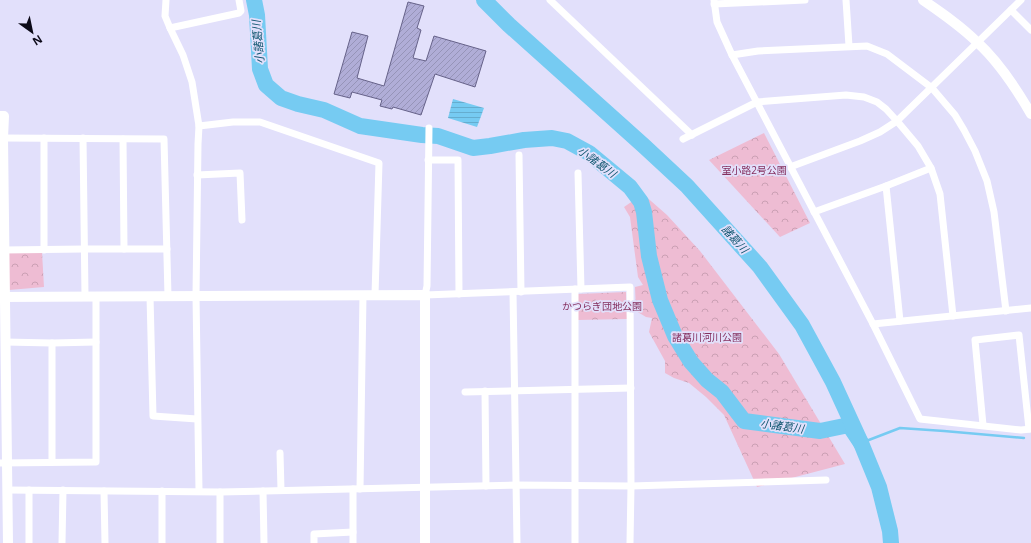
<svg xmlns="http://www.w3.org/2000/svg" width="1031" height="543" font-family="'Open Sans','Noto Sans JP',sans-serif">
  <defs>
    <pattern id="park-crowns" width="20" height="18" patternUnits="userSpaceOnUse"><rect width="20" height="18" fill="#eebcd3"/><path d="M2 6a3 3 0 1 1 6 0M12 15a3 3 0 1 1 6 0" fill="none" stroke="#cba0b4"/></pattern>
    <pattern id="water-rules" width="6" height="5" patternUnits="userSpaceOnUse"><rect width="6" height="5" fill="#76cbf2"/><path d="M0 2.5h6" fill="none" stroke="#65adcf"/></pattern>
    <pattern id="building-hatch" width="6" height="6" patternUnits="userSpaceOnUse"><rect width="6" height="6" fill="#b0add7"/><path d="M-1 1l2-2M0 6l6-6M5 7l2-2" fill="none" stroke="#9694b8"/></pattern>
  </defs>
  <rect width="100%" height="100%" fill="#e2e0fb"/>
  <!-- park -->
  <g fill="url(#park-crowns)">
    <polygon points="764,133 810,223 780,237 709,160"/>
    <polygon points="643,194 667,215 700,251 779,354 845,464 757,487 724,415 706,397 689,383 674,378 665,373 665,361 649,332 652,318 646,317 636,311 635,287 643,285 638,277 630,217 624,207"/>
    <polygon points="42,252 44,287 9,290 6,253"/>
    <polygon points="626,292 627,319 578,320 578,294"/>
  </g>
  <!-- water -->
  <polygon fill="url(#water-rules)" points="453,99 484,108 477,127 448,118"/>
  <g fill="none" stroke-linecap="round" stroke-linejoin="round">
    <!-- stream -->
    <polyline stroke="#76cbf2" stroke-width="2.5" points="861,443 900,428 944,431 1024,438"/>
    <!-- river -->
    <g stroke="#76cbf2" stroke-width="16">
      <polyline points="254,0 257,15 260,69 266,85 281,98 298,104 324,110 360,126 422,135 438,136 473,148 490,146 524,140 552,138 567,141 589,153 630,187 641,202 644,212 649,256 660,300 675,336 691,362 707,380 722,392 744,421 820,431 849,425 861,443"/>
      <polyline points="484,0 509,25 644,146 687,186 760,267 802,325 833,382 861,443 879,487 890,531 891,543"/>
    </g>
  </g>
  <!-- building -->
  <polygon fill="url(#building-hatch)" stroke="#666289" points="408,2 424,6 417,28 421,30 413,58 426,61 434,36 486,51 475,87 435,74 421,115 393,107 392,109 380,106 382,100 352,92 350,98 334,94 352,32 368,36 357,78 384,86"/>
  <g fill="none" stroke-linecap="round" stroke-linejoin="round">
    <!-- street -->
    <g stroke="#fff" stroke-width="7">
      <polyline points="166,0 165,16 170,28 183,55 192,82 199,126 198,144 196,296 199,491"/>
      <polyline points="550,0 692,135"/>
      <polyline points="714,0 717,22 732,55 873,324 920,419 1021,430 1031,429"/>
      <polyline points="846,0 849,46"/>
      <polyline points="714,4 805,0"/>
      <polyline points="1011,10 1031,30"/>
      <polyline points="170,28 239,13 241,11 239,0"/>
      <polyline points="732,55 758,51 867,46 887,54 932,88 955,115 964,130 975,151 987,181 994,212 1006,311"/>
      <polyline points="199,126 233,122 260,122 379,163 375,295"/>
      <polyline points="429,128 427,286 425,295 630,287 631,486 630,543"/>
      <polyline points="3,138 164,139 168,296"/>
      <polyline points="83,138 85,296"/>
      <polyline points="123,139 124,249"/>
      <polyline points="683,139 757,102 846,95 864,97 877,102 886,109 897,121 918,146 931,168 940,194 953,316"/>
      <polyline points="519,155 521,292"/>
      <polyline points="428,160 458,160 459,294"/>
      <polyline points="790,167 860,141 880,132 897,121 1021,0"/>
      <polyline points="578,173 581,289"/>
      <polyline points="197,175 240,173 242,220"/>
      <polyline points="886,186 931,168"/>
      <polyline points="814,212 886,186 900,321"/>
      <polyline points="4,250 84,249 167,249"/>
      <polyline points="44,250 44,138"/>
      <polyline points="575,289 575,543"/>
      <polyline points="513,292 517,543"/>
      <polyline points="150,296 153,416 197,419"/>
      <polyline points="873,324 1031,308"/>
      <polyline points="5,342 52,343 52,462"/>
      <polyline points="52,343 96,342"/>
      <polyline points="485,391 486,486"/>
      <polyline points="465,392 631,388"/>
      <polyline points="983,425 975,340 1019,335 1029,429"/>
      <polyline points="280,453 281,490"/>
      <polyline points="0,463 96,462 96,296"/>
      <polyline points="360,489 363,295"/>
      <polyline points="7,490 220,492 516,485 631,486 826,480"/>
      <polyline points="104,491 105,543"/>
      <polyline points="162,491 162,543"/>
      <polyline points="263,491 264,543"/>
      <polyline points="220,492 220,543"/>
      <polyline points="29,543 29,490"/>
      <polyline points="62,543 63,490"/>
      <polyline points="314,543 314,534 353,532"/>
      <polyline points="353,543 353,489"/>
    </g>
    <!-- secondary -->
    <g stroke="#fff" stroke-width="10">
      <path d="M923 0C942 13 961 26 977 42 999 62 1016 88 1031 114"/>
      <polyline points="0,116 4,116 3,138 8,543"/>
      <polyline points="0,297 425,295 425,543"/>
    </g>
  </g>
  <g text-anchor="middle" stroke-width="3.5" stroke-linejoin="round" paint-order="stroke">
    <!-- park labels -->
    <g font-size="10" fill="#842e5e" stroke="#e2e0fb">
      <text x="754" y="174">室小路2号公園</text>
      <text x="602" y="310">かつらぎ団地公園</text>
      <text x="707" y="341">諸葛川河川公園</text>
    </g>
    <!-- water labels -->
    <g font-size="11" font-style="italic" fill="#105670" stroke="#e2e0fb">
      <text transform="translate(258 42) rotate(-95)" y="4">小諸葛川</text>
      <text transform="translate(597 162) rotate(36)" y="4">小諸葛川</text>
      <text transform="translate(735 239) rotate(48)" y="4">諸葛川</text>
      <text transform="translate(782 426) rotate(8)" y="4">小諸葛川</text>
    </g>
  </g>
  <!-- north arrow -->
  <g transform="translate(32 32) rotate(147)" stroke="#e2e0fb" stroke-width="3" paint-order="stroke">
  <path d="M0-3L7 15L0 10L-7 15Z" fill="#0c0a18"/>
  <text y="-6" font-size="11" font-weight="bold" text-anchor="middle" fill="#0c0a18">N</text>
  </g>
</svg>
